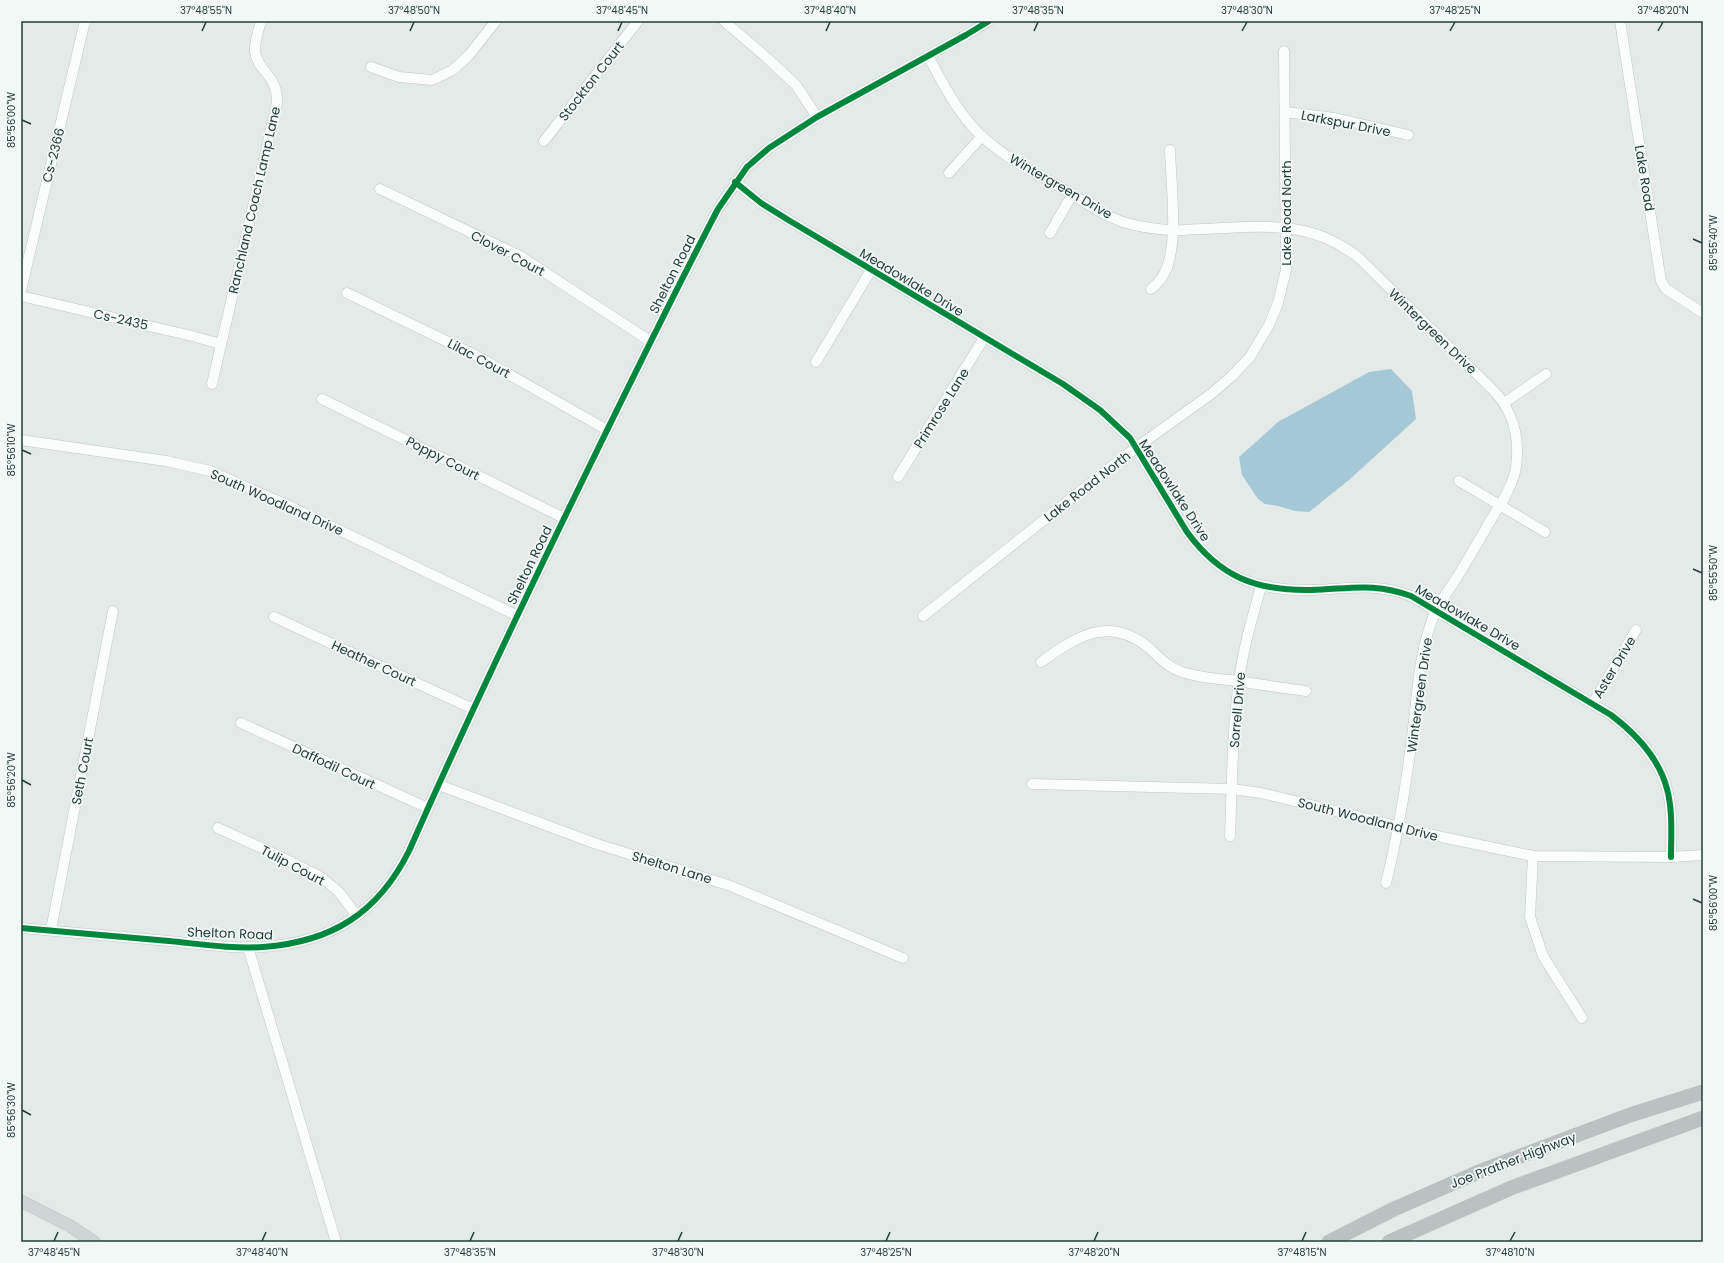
<svg xmlns="http://www.w3.org/2000/svg" width="1724" height="1263" font-family="Poppins,sans-serif">
  <rect width="100%" height="100%" fill="#e4eae8"/>
  <!-- water -->
  <polygon fill="#a5c8d7" points="1391,369 1412,391 1416,419 1349,480 1309,512 1295,511 1278,506 1265,504 1258,499 1242,475 1239,457 1278,422 1369,372"/>
  <g fill="none" stroke-linecap="round" stroke-linejoin="round">
    <defs>
      <g id="minor">
        <polyline points="724,21 767,58 796,85 817,117"/>
        <polyline points="1620,21 1661,281 1666,289 1703,313"/>
        <path d="M928 56C941 80 953 104 971 125 996 154 1033 171 1065 190 1083 201 1102 215 1123 222 1139 227 1154 229 1170 230 1180 231 1191 229 1201 229 1260 227 1309 218 1359 258L1492 389C1513 410 1520 438 1516 467 1513 485 1503 501 1493 516 1481 537 1469 558 1456 579 1446 594 1435 609 1430 626 1418 662 1417 700 1412 737 1406 786 1398 835 1386 883"/>
        <polyline points="371,67 399,77 432,80 453,70 469,55 496,21"/>
        <polyline points="1285,112 1335,118 1408,135"/>
        <polyline points="544,141 638,21"/>
        <polyline points="949,173 982,136"/>
        <path d="M735 182 761 203 790 221 1063 384 1100 410 1130 438 1187 532C1220 577 1256 591 1311 590 1349 589 1374 582 1411 596L1611 715C1636 734 1659 758 1667 789 1673 811 1671 835 1671 857"/>
        <polyline points="380,189 520,256 650,341"/>
        <polyline points="1050,233 1072,195"/>
        <path d="M1151 289C1157 284 1162 279 1165 272 1179 244 1171 183 1170 150"/>
        <polyline points="21,290 85,21"/>
        <polyline points="347,293 477,356 607,430"/>
        <polyline points="21,296 192,336 221,344"/>
        <polyline points="816,362 871,270"/>
        <path d="M212 384 277 103C278 75 258 72 255 52 254 42 259 30 261 21"/>
        <polyline points="322,399 564,518"/>
        <polyline points="1504,403 1546,374"/>
        <polyline points="21,440 166,461 210,471 285,504 518,616"/>
        <polyline points="898,477 984,338"/>
        <polyline points="1459,481 1545,532"/>
        <polyline points="923,616 1126,455 1211,394 1232,376 1250,357 1269,325 1278,303 1286,270 1284,51"/>
        <polyline points="274,617 473,709"/>
        <path d="M1041 662C1076 637 1108 615 1148 647 1158 656 1168 668 1182 672 1200 678 1220 679 1239 681 1261 685 1283 688 1306 691"/>
        <polyline points="1593,703 1636,630"/>
        <polyline points="241,723 428,808"/>
        <polyline points="1032,784 1232,789 1261,793 1442,837 1533,856 1671,857 1703,855"/>
        <polyline points="439,785 594,843 728,885 903,958"/>
        <polyline points="218,828 283,858 321,877 339,892 357,916"/>
        <path d="M1230 836C1232 785 1232 733 1239 681 1243 649 1252 618 1261 587"/>
        <polyline points="1533,856 1530,917 1543,956 1582,1018"/>
        <path d="M21 928C70 932 120 937 169 941 200 944 232 949 263 947 332 942 378 913 409 851 452 753 497 658 543 562 600 444 657 326 718 209L747 167 769 148 817 117 966 35 989 21"/>
        <polyline points="51,930 113,611"/>
        <polyline points="248,947 336,1242"/>
      </g>
      <polyline id="major" points="21,1201 70,1226 94,1242"/>
      <g id="highway">
        <polyline points="1329,1242 1394,1209 1481,1171 1630,1115 1703,1092"/>
        <polyline points="1389,1242 1511,1188 1703,1118"/>
      </g>
    </defs>
    <!-- minor casing -->
    <use href="#minor" stroke="#c1c7c5" stroke-width="11"/>
    <!-- major casing -->
    <use href="#major" stroke="#bdc6c4" stroke-width="13"/>
    <!-- highway casing -->
    <use href="#highway" stroke="#bdc6c4" stroke-width="15"/>
    <!-- minor -->
    <use href="#minor" stroke="#fbfcfc" stroke-width="10"/>
    <!-- major -->
    <use href="#major" stroke="#cdd6d4" stroke-width="12"/>
    <!-- highway -->
    <use href="#highway" stroke="#bac2c1" stroke-width="14"/>
    <defs>
      <g id="cycleway">
        <path d="M735 182 761 203 790 221 1063 384 1100 410 1130 438 1187 532C1220 577 1256 591 1311 590 1349 589 1374 582 1411 596L1611 715C1636 734 1659 758 1667 789 1673 811 1671 835 1671 857"/>
        <path d="M21 928C70 932 120 937 169 941 200 944 232 949 263 947 332 942 378 913 409 851 452 753 497 658 543 562 600 444 657 326 718 209L747 167 769 148 817 117 966 35 989 21"/>
      </g>
    </defs>
    <!-- cycleway casing -->
    <use href="#cycleway" stroke="#f2f8f6" stroke-width="8"/>
    <!-- cycleway -->
    <use href="#cycleway" stroke="#00873e" stroke-width="6"/>
  </g>
  <!-- ticks -->
  <path fill="none" stroke="#223c39" stroke-width="1.5" d="M202 31 206 22M410 31 414 22M618 31 622 22M826 31 830 22M1034 31 1038 22M1242 31 1247 22M1450 31 1455 22M1658 31 1663 22M22 120 31 124M1693 239 1702 243M22 450 31 454M1693 569 1702 573M22 780 31 785M1693 899 1702 903M22 1110 31 1115M54 1241 58 1232M262 1241 266 1232M470 1241 474 1232M678 1241 682 1232M886 1241 890 1232M1094 1241 1098 1232M1302 1241 1306 1232M1510 1241 1515 1232"/>
  <g text-anchor="middle" stroke-width="3.5" stroke-linejoin="round" paint-order="stroke">
    <!-- street labels -->
    <g font-size="13" fill="#223c39" stroke="#f2f8f6">
      <text transform="translate(591 81) rotate(-52)" y="5">Stockton Court</text>
      <text transform="translate(1346 123) rotate(11)" y="5">Larkspur Drive</text>
      <text transform="translate(53 155) rotate(-76)" y="5">Cs-2366</text>
      <text transform="translate(1645 178) rotate(81)" y="5">Lake Road</text>
      <text transform="translate(1061 186) rotate(30)" y="5">Wintergreen Drive</text>
      <text transform="translate(254 200) rotate(-77)" y="5">Ranchland Coach Lamp Lane</text>
      <text transform="translate(1286 213) rotate(-90)" y="5">Lake Road North</text>
      <text transform="translate(508 253) rotate(28)" y="5">Clover Court</text>
      <text transform="translate(672 274) rotate(-63)" y="5">Shelton Road</text>
      <text transform="translate(912 282) rotate(31)" y="5">Meadowlake Drive</text>
      <text transform="translate(121 319) rotate(13)" y="5">Cs-2435</text>
      <text transform="translate(1433 331) rotate(44)" y="5">Wintergreen Drive</text>
      <text transform="translate(479 358) rotate(28)" y="5">Lilac Court</text>
      <text transform="translate(941 408) rotate(-58)" y="5">Primrose Lane</text>
      <text transform="translate(443 458) rotate(27)" y="5">Poppy Court</text>
      <text transform="translate(1087 486) rotate(-38)" y="5">Lake Road North</text>
      <text transform="translate(1175 490) rotate(57)" y="5">Meadowlake Drive</text>
      <text transform="translate(277 502) rotate(24)" y="5">South Woodland Drive</text>
      <text transform="translate(529 565) rotate(-64)" y="5">Shelton Road</text>
      <text transform="translate(1468 617) rotate(30)" y="5">Meadowlake Drive</text>
      <text transform="translate(374 663) rotate(25)" y="5">Heather Court</text>
      <text transform="translate(1614 667) rotate(-59)" y="5">Aster Drive</text>
      <text transform="translate(1419 695) rotate(-82)" y="5">Wintergreen Drive</text>
      <text transform="translate(1237 710) rotate(-85)" y="5">Sorrell Drive</text>
      <text transform="translate(334 766) rotate(25)" y="5">Daffodil Court</text>
      <text transform="translate(82 771) rotate(-79)" y="5">Seth Court</text>
      <text transform="translate(1368 819) rotate(14)" y="5">South Woodland Drive</text>
      <text transform="translate(293 865) rotate(28)" y="5">Tulip Court</text>
      <text transform="translate(672 867) rotate(17)" y="5">Shelton Lane</text>
      <text transform="translate(230 933) rotate(2)" y="5">Shelton Road</text>
      <text transform="translate(1513 1160) rotate(-21)" y="5">Joe Prather Highway</text>
    </g>
  </g>
  <!-- border -->
  <rect width="1724" height="1263" fill="none" stroke="#f2f8f6" stroke-width="44"/>
  <rect x="22" y="22" width="1680" height="1219" fill="none" stroke="#223c39" stroke-width="1.5"/>
  <g font-size="10" text-anchor="middle" fill="#223c39">
    <text x="206" y="14">37°48'55"N</text>
    <text x="414" y="14">37°48'50"N</text>
    <text x="622" y="14">37°48'45"N</text>
    <text x="830" y="14">37°48'40"N</text>
    <text x="1038" y="14">37°48'35"N</text>
    <text x="1247" y="14">37°48'30"N</text>
    <text x="1455" y="14">37°48'25"N</text>
    <text x="1663" y="14">37°48'20"N</text>
    <text transform="translate(11 120) rotate(-90)" y="4">85°56'00"W</text>
    <text transform="translate(1713 243) rotate(-90)" y="4">85°55'40"W</text>
    <text transform="translate(11 450) rotate(-90)" y="4">85°56'10"W</text>
    <text transform="translate(1713 573) rotate(-90)" y="4">85°55'50"W</text>
    <text transform="translate(11 780) rotate(-90)" y="4">85°56'20"W</text>
    <text transform="translate(1713 903) rotate(-90)" y="4">85°56'00"W</text>
    <text transform="translate(11 1110) rotate(-90)" y="4">85°56'30"W</text>
    <text x="54" y="1256">37°48'45"N</text>
    <text x="262" y="1256">37°48'40"N</text>
    <text x="470" y="1256">37°48'35"N</text>
    <text x="678" y="1256">37°48'30"N</text>
    <text x="886" y="1256">37°48'25"N</text>
    <text x="1094" y="1256">37°48'20"N</text>
    <text x="1302" y="1256">37°48'15"N</text>
    <text x="1510" y="1256">37°48'10"N</text>
  </g>
</svg>
